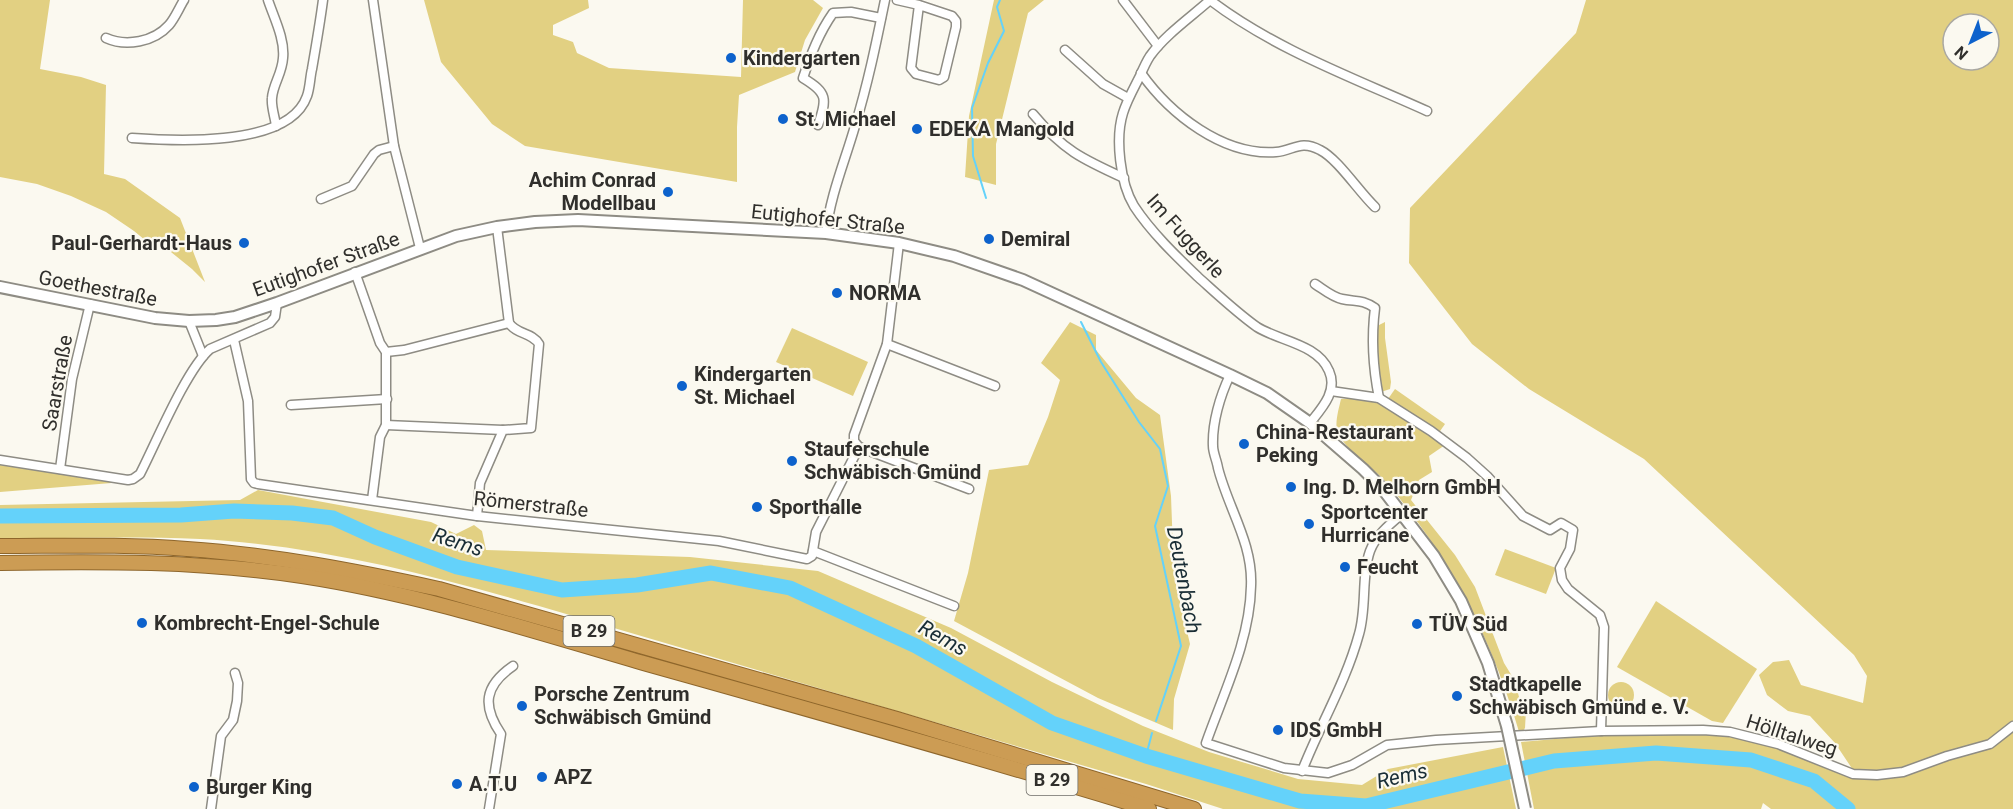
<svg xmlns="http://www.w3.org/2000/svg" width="2013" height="809" font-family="Roboto,sans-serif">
  <rect width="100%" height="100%" fill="#fbf9f0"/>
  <!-- green -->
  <g fill="#e2d082" fill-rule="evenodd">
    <polygon points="0,0 50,0 40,69 81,77 106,85 104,174 125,179 180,218 205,282 192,269 166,248 151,245 134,231 106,212 71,196 37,184 0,177"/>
    <polygon points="424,0 588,0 589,8 553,25 553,35 573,42 577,53 609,68 741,77 743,0 813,0 823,8 805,40 795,72 739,95 737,127 737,182 525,146 492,124 441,62"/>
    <polygon points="994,0 1044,0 1028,13 996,144 996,185 965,177 969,116"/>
    <path d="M1586 0H2013V809H1771L1763 803 1761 809H1534L1521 742 1611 734 1718 735 1767 744 1853 770 1835 743 1810 716 1788 711 1767 695 1759 675 1773 662 1789 660 1801 685 1863 703 1867 676 1854 655 1644 459 1529 389 1472 344 1409 263 1410 208 1576 33ZM1953 24H1989V60H1953Z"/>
    <polygon points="1070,322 1096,335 1096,350 1136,398 1160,415 1171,496 1174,576 1190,644 1174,699 1173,730 1098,698 954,621 968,573 989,470 1028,465 1048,417 1060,380 1041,363"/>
    <polygon points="1385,322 1385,338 1391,382 1390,389 1381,392 1376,368 1375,327"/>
    <polygon points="792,328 868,362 853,396 776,362"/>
    <polygon points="1395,389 1445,424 1438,434 1388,399"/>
    <path d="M1364 397 1381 402 1445 445 1429 456 1432 472 1419 480 1411 500 1455 555 1475 587 1504 663 1515 681 1519 697 1526 710 1525 728 1520 735C1492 639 1451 559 1387 483 1374 468 1342 448 1337 430 1335 421 1339 408 1341 399Z"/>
    <polygon points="0,465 124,482 0,492"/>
    <path d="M258 490 431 522 456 534 474 525 482 531 486 550 690 557 818 571 951 628 1052 682 1143 726 1209 752 1298 779 1362 785 1388 769 1503 747 1516 809H1223L1146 784 539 606C428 574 316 545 200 539 134 536 67 538 0 539V505L240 500Z"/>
    <polygon points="1505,549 1556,568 1546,594 1495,575"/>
    <polygon points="1656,601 1757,669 1723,723 1712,721 1617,667"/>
    <circle cx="1621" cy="695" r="13"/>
  </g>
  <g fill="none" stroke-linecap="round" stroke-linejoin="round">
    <!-- stream -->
    <g stroke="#64d2fa" stroke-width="2">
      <polyline points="986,198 973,156 972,108 988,63 1004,31 997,7 1000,0"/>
      <polyline points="1081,322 1101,362 1139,422 1160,449 1168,486 1155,526 1181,646 1156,721"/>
      <polyline points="1146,756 1152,733"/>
    </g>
    <!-- river -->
    <polyline stroke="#64d2fa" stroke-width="15" points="0,516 181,515 234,511 292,513 333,518 375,537 457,567 562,590 637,585 711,573 790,588 916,646 1052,723 1146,756 1300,801 1366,806 1554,761 1656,753 1751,760 1814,781 1848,809"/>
    <defs>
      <g id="minor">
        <path d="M268 0C274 18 285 39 283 58 282 74 273 84 272 98 271 107 275 117 276 126"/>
        <polyline points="373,0 394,146 420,248"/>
        <polyline points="897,0 919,5 952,16 956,21 956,27 944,77 939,80 916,74 911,68 919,5"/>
        <polyline points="1123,0 1158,46"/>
        <path d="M1210 0C1191 17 1165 35 1150 56 1146 62 1143 69 1140 76 1134 88 1127 100 1123 113 1115 138 1120 183 1134 206 1151 232 1176 256 1198 277 1217 294 1236 312 1257 327 1279 341 1318 344 1329 371 1338 391 1322 408 1310 423"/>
        <path d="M1210 0C1274 49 1354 78 1427 111"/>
        <path d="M106 38C126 47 154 42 169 25 175 18 179 8 184 0"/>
        <polyline points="1065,50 1103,84 1128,98"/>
        <path d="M1141 73C1170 114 1223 156 1276 152 1293 151 1300 139 1320 150 1338 159 1359 192 1375 207"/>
        <path d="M1033 114C1063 150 1082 159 1124 178"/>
        <path d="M818 125C827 99 828 93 803 78 811 54 819 33 833 13L851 12 881 18"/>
        <path d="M132 138C175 141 289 148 307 96 310 88 310 77 312 69 316 46 320 23 323 0"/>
        <polyline points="321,199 352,186 374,154 379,150 394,146"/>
        <path d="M826 233C830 196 845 161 855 126 868 83 876 44 885 0"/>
        <polyline points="355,272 380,343 386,352 386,425 380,437 372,500"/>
        <path d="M1315 284C1323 289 1332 297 1342 299 1356 302 1362 299 1375 308 1371 339 1373 368 1379 398"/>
        <polyline points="189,321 203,356"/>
        <polyline points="234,340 248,401 251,479 254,483 258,484 477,516 719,541 807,559 812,556 816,532 859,447 969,489"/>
        <polyline points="887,344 995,386"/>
        <polyline points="386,352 404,350 509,323"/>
        <path d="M1230 375C1220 396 1212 423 1213 446 1213 453 1217 461 1218 468 1228 508 1253 543 1251 586 1250 640 1224 692 1206 743L1284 768 1328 773 1352 765 1387 745 1436 740 1601 731 1703 730 1730 732 1778 744 1853 774 1877 775 1903 772 1947 756 1990 744 2013 726"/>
        <polyline points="1331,391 1379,398 1431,431 1467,458 1487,476 1523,516 1550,530 1561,523 1573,530 1570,549 1560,568 1562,580 1568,589 1600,615 1604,627 1601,731"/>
        <polyline points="291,405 387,399"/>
        <polyline points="386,425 503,430"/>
        <polyline points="859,447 854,441 854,435 887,344 899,243"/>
        <path d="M0 460 128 480 133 479 140 474C156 443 186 370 210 349L270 323 275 317 277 303"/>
        <polyline points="60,469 72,379 90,304"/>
        <path d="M477 516 480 483 503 430 531 428 539 344C532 332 517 335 509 323L497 227"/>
        <polyline points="813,551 954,606"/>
        <path d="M1302 771C1320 725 1346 682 1359 634 1367 607 1361 576 1370 551 1376 535 1390 524 1403 513"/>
        <polyline points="211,809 221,736 233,720 237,701 238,683 235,673"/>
        <path d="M489 809 501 734C482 706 484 686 513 666"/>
      </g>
      <polyline id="tertiary" points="0,287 155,318 189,321 216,320 235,317 277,303 456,236 497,227 535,222 578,220 826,233 899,243 954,256 1023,280 1230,375 1267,393 1310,423 1363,469 1382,488 1434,556 1461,601 1488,663 1507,726"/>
      <g id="trunk">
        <path d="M0 546C62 546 125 544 187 549 273 555 356 571 439 589L897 719 1194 809"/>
        <path d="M0 563C101 561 202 561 302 576 420 594 533 631 647 664 815 711 982 758 1149 809"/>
      </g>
    </defs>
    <!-- minor casing -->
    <use href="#minor" stroke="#8e8c84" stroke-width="11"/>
    <!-- tertiary casing -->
    <use href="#tertiary" stroke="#8e8c84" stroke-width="14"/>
    <!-- trunk casing -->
    <use href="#trunk" stroke="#8e662b" stroke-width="16"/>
    <!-- minor -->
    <use href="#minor" stroke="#fff" stroke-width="8"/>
    <!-- tertiary -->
    <use href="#tertiary" stroke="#fff" stroke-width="10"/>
    <!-- trunk -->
    <use href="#trunk" stroke="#cc9c54" stroke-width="14"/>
    <defs>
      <polyline id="tertiary-bridge" points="1507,726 1525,809"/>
    </defs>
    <!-- tertiary-bridge casing -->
    <use href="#tertiary-bridge" stroke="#8e8c84" stroke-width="14" stroke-linecap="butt"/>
    <!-- tertiary-bridge -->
    <use href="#tertiary-bridge" stroke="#fff" stroke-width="10"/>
  </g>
  <!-- markers -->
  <g fill="#0d62cc" stroke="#fbf9f0" stroke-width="2">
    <circle cx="731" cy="58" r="6"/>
    <circle cx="783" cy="119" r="6"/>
    <circle cx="917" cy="129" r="6"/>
    <circle cx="668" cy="192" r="6"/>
    <circle cx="989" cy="239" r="6"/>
    <circle cx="244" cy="243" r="6"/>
    <circle cx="837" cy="293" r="6"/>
    <circle cx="682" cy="386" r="6"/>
    <circle cx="1244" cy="444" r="6"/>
    <circle cx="792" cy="461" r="6"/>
    <circle cx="1291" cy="487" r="6"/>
    <circle cx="757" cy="507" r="6"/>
    <circle cx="1309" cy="524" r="6"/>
    <circle cx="1345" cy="567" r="6"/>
    <circle cx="142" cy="623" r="6"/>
    <circle cx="1417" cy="624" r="6"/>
    <circle cx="1457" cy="696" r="6"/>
    <circle cx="522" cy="706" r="6"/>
    <circle cx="1278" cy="730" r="6"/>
    <circle cx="542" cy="777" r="6"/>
    <circle cx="457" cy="784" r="6"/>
    <circle cx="194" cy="787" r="6"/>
  </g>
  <g text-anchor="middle" stroke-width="4.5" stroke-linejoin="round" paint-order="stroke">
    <!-- shield labels -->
    <g fill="#fbf9f0" stroke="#6d6c67" stroke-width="1.5">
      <rect x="563.5" y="616" width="51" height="30" rx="4.5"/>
      <rect x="1026.5" y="765" width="51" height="30" rx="4.5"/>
    </g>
    <g font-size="18" font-weight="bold" fill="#302f2c">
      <text x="589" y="637">B 29</text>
      <text x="1052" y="786">B 29</text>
    </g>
    <!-- poi labels -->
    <g font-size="20" font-weight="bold" fill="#302f2c" stroke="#fbf9f0" text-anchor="start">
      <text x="743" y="65">Kindergarten</text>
      <text x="795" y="126">St. Michael</text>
      <text x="929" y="136">EDEKA Mangold</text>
      <text x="656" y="187" text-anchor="end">Achim Conrad<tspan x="656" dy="23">Modellbau</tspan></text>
      <text x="1001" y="246">Demiral</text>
      <text x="232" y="250" text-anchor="end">Paul-Gerhardt-Haus</text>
      <text x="849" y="300">NORMA</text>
      <text x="694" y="381">Kindergarten<tspan x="694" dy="23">St. Michael</tspan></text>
      <text x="1256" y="439">China-Restaurant<tspan x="1256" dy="23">Peking</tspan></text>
      <text x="804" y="456">Stauferschule<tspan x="804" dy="23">Schwäbisch Gmünd</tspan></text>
      <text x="1303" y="494">Ing. D. Melhorn GmbH</text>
      <text x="769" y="514">Sporthalle</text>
      <text x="1321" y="519">Sportcenter<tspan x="1321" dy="23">Hurricane</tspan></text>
      <text x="1357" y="574">Feucht</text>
      <text x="154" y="630">Kombrecht-Engel-Schule</text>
      <text x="1429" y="631">TÜV Süd</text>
      <text x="1469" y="691">Stadtkapelle<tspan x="1469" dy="23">Schwäbisch Gmünd e. V.</tspan></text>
      <text x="534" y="701">Porsche Zentrum<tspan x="534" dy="23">Schwäbisch Gmünd</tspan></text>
      <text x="1290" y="737">IDS GmbH</text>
      <text x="554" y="784">APZ</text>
      <text x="469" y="791">A.T.U</text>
      <text x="206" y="794">Burger King</text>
    </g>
    <!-- street labels -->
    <g font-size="20" fill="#302f2c" stroke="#fbf9f0">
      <text transform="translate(828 219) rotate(6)" y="7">Eutighofer Straße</text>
      <text transform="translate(1186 236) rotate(48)" y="7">Im Fuggerle</text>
      <text transform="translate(326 264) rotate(-20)" y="7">Eutighofer Straße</text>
      <text transform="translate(98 288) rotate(11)" y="7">Goethestraße</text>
      <text transform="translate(57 383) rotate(-80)" y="7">Saarstraße</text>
      <text transform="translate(531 504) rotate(6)" y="7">Römerstraße</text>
      <text transform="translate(1792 735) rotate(18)" y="7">Hölltalweg</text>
    </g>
    <!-- water labels -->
    <g font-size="21" font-style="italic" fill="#192d35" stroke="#fbf9f0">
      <text transform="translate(458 542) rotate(18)" y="7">Rems</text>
      <text transform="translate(1184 580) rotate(79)" y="7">Deutenbach</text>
      <text transform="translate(943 638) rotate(29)" y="7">Rems</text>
      <text transform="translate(1402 776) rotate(-13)" y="7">Rems</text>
    </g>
  </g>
  <!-- north arrow -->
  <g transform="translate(1971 42) rotate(222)"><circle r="28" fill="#fbf9f0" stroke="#aaa8a2" stroke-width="1.5"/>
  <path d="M0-4.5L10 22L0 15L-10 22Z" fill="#0d62cc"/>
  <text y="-9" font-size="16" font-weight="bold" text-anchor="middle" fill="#302f2c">N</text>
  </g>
</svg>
